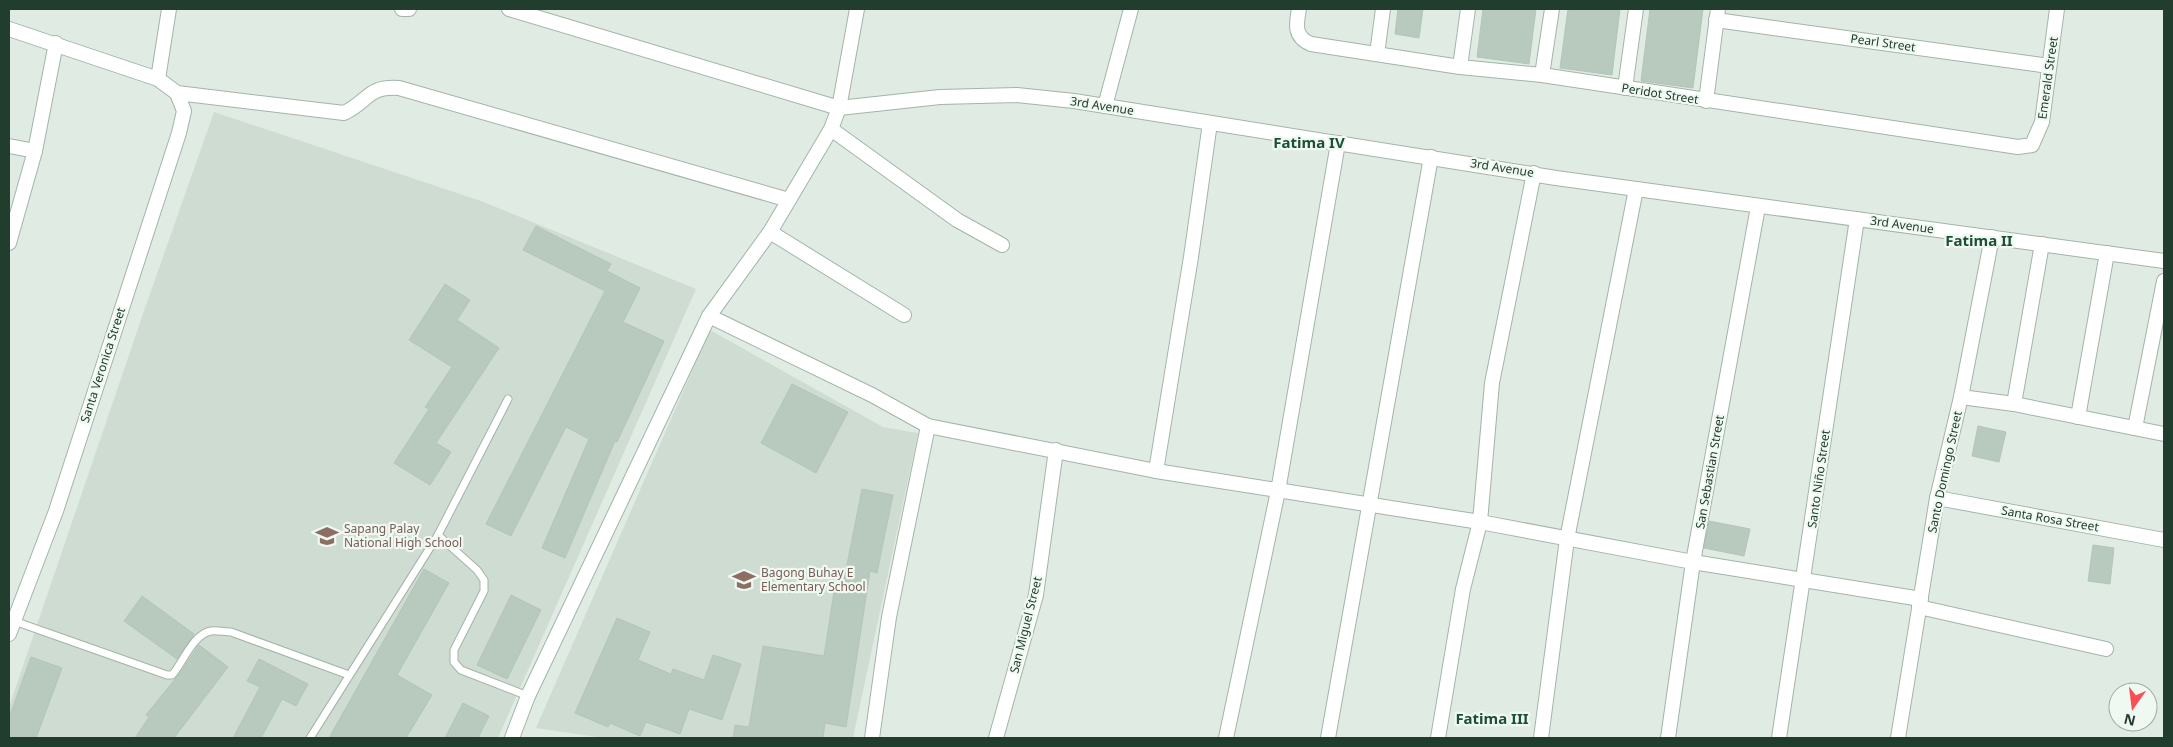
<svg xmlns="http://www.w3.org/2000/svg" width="2173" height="747" font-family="'Noto Sans',sans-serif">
  <rect width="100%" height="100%" fill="#e0ece3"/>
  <!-- built -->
  <g fill="#cedcd2">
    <polygon points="214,112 481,201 696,289 498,738 9,738 9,707 145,308"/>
    <polygon points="710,330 883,427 918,433 853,738 603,738 536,728"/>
  </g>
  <!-- building -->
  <g fill="#b8c9be" stroke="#b2c6b8">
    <polygon points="1398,9 1423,9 1419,38 1395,34"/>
    <polygon points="1483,9 1536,9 1529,64 1477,57"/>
    <polygon points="1568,9 1620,9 1612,75 1560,68"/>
    <polygon points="1650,9 1703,9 1693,88 1641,81"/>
    <polygon points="536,226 611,264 607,271 640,288 623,322 664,341 617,442 615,441 565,558 542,548 589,439 566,427 511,536 486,524 605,291 523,250"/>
    <polygon points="445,284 470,300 457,320 499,348 436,443 451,452 430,485 394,463 429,409 425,407 452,367 409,340"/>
    <polygon points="792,384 848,412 816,473 761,443"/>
    <polygon points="1978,426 2006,432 1999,462 1972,456"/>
    <polygon points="862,489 893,495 877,573 870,571 846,727 825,723 823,738 733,738 735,725 749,727 763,646 824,656 836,579 844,580"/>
    <polygon points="1709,521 1750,529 1744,556 1704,548"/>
    <polygon points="2093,545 2114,548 2110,584 2088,581"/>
    <polygon points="424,569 449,583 397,675 432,695 406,738 329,738"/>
    <polygon points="511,595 541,610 507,679 477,665"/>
    <polygon points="142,596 194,634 177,659 124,621"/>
    <polygon points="617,618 650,632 638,660 671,674 673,669 704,680 713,655 741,664 722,720 689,709 680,734 646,722 640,736 610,723 608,727 575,713"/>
    <polygon points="199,645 228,667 174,738 135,738 149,717 146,715 180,673"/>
    <polygon points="31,657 62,668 36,738 9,738 9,718"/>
    <polygon points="259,659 308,684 296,706 282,699 261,738 233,738 260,687 247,681"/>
    <polygon points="463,703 489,716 478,738 445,738"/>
  </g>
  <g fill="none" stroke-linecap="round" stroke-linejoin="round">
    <defs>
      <g id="lane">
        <polyline points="438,535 477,570 484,580 484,591 454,650 454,662 461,670 528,696"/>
        <path d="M14 621 167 675H172C183 663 193 634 211 631 217 630 225 632 231 632L349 675"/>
        <polyline points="310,738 438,535 508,399"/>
      </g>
      <g id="street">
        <polyline points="402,9 409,9"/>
        <polyline points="509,9 839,108 940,97 1017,95 1074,101 1556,178 2164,261"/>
        <path d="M1299 9C1296 25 1294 37 1311 44L1460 67 1542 75 2018 147 2032 145 2042 122 2057 9"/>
        <polyline points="1716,20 2049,66"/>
        <path d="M9 29 158 79 177 93 344 113C369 101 367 86 399 88L789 200"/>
        <polyline points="1377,54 1383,9"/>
        <polyline points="1460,67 1468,9"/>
        <polyline points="1542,75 1552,9"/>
        <polyline points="158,79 169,9"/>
        <polyline points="1625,88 1636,9"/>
        <polyline points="1706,101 1718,9"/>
        <polyline points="1105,106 1131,9"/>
        <polyline points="831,129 957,220 1002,245"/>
        <polyline points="9,146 35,151"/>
        <polyline points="770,232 904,315"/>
        <polyline points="9,243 35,151 56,43"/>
        <polyline points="709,316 872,395 928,426 1156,471 1480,522 1693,562 1921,599"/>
        <polyline points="1961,397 2014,404 2164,434"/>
        <polyline points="2014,404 2042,244"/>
        <polyline points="2078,417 2107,253"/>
        <polyline points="2135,428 2164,281"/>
        <polyline points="1156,471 1191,257 1210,123"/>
        <polyline points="1937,498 2164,540"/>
        <polyline points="1919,607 2106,649"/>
        <polyline points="9,634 56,511 179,133 184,111 177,93"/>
        <polyline points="512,738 528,696 709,316 770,232 831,129 839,108 857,9"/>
        <polyline points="872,738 889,617 928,426"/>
        <polyline points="996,738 1036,595 1056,450"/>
        <polyline points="1226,738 1278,491 1338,143"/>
        <polyline points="1328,738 1431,157"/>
        <polyline points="1438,738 1463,589 1480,522 1492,383 1534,173"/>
        <polyline points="1541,738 1567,539 1636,189"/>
        <polyline points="1668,738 1693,562 1758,207"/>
        <polyline points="1779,738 1857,219"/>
        <polyline points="1898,738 1937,498 1961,397 1992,237"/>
      </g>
    </defs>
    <!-- lane casing -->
    <use href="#lane" stroke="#a3b4a9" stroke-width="9"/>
    <!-- street casing -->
    <use href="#street" stroke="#a3b4a9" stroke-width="16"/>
    <!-- lane -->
    <use href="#lane" stroke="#fff" stroke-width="7"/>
    <!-- street -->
    <use href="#street" stroke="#fff" stroke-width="14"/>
  </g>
  <!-- icons -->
  <defs>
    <symbol id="school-bare" viewBox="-9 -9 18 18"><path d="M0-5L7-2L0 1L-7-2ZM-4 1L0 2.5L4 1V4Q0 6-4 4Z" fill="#8d6e63" stroke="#f0f8f2" stroke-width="2.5" paint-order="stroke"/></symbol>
  </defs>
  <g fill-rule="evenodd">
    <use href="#school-bare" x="311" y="520" width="32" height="32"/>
    <use href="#school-bare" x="728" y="564" width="32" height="32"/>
  </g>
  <g text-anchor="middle" stroke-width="4.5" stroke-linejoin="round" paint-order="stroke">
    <!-- street labels -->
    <g font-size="12" fill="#203d2d" stroke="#f0f8f2">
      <text transform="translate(1883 43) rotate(8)" y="4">Pearl Street</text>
      <text transform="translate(2048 78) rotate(-82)" y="4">Emerald Street</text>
      <text transform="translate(1660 94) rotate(9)" y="4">Peridot Street</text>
      <text transform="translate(1102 106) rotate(9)" y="4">3rd Avenue</text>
      <text transform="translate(1502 168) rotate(9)" y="4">3rd Avenue</text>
      <text transform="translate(1902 225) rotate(8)" y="4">3rd Avenue</text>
      <text transform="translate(103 365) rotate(-72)" y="4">Santa Veronica Street</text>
      <text transform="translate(1710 472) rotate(-80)" y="4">San Sebastian Street</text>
      <text transform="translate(1945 472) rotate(-78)" y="4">Santo Domingo Street</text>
      <text transform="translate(1819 479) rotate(-82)" y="4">Santo Niño Street</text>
      <text transform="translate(2050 519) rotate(10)" y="4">Santa Rosa Street</text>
      <text transform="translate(1026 625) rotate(-76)" y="4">San Miguel Street</text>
    </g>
    <!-- education labels -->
    <g font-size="12" fill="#785e54" stroke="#f0f8f2" text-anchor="start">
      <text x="344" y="533">Sapang Palay<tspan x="344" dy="14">National High School</tspan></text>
      <text x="761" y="577">Bagong Buhay E<tspan x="761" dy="14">Elementary School</tspan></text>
    </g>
    <!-- quarter labels -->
    <g font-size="15" font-weight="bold" fill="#1b5034" stroke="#f0f8f2">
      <text x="1309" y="148">Fatima IV</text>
      <text x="1979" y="246">Fatima II</text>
      <text x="1492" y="724">Fatima III</text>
    </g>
  </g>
  <!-- border -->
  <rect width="2173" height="747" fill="none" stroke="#203d2d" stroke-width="20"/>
  <!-- north arrow -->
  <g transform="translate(2133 707) rotate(194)"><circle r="24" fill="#f0f8f2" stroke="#9dada3"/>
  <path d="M0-4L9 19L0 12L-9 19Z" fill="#f95055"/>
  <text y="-8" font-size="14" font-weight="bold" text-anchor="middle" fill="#203d2d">N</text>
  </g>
</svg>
